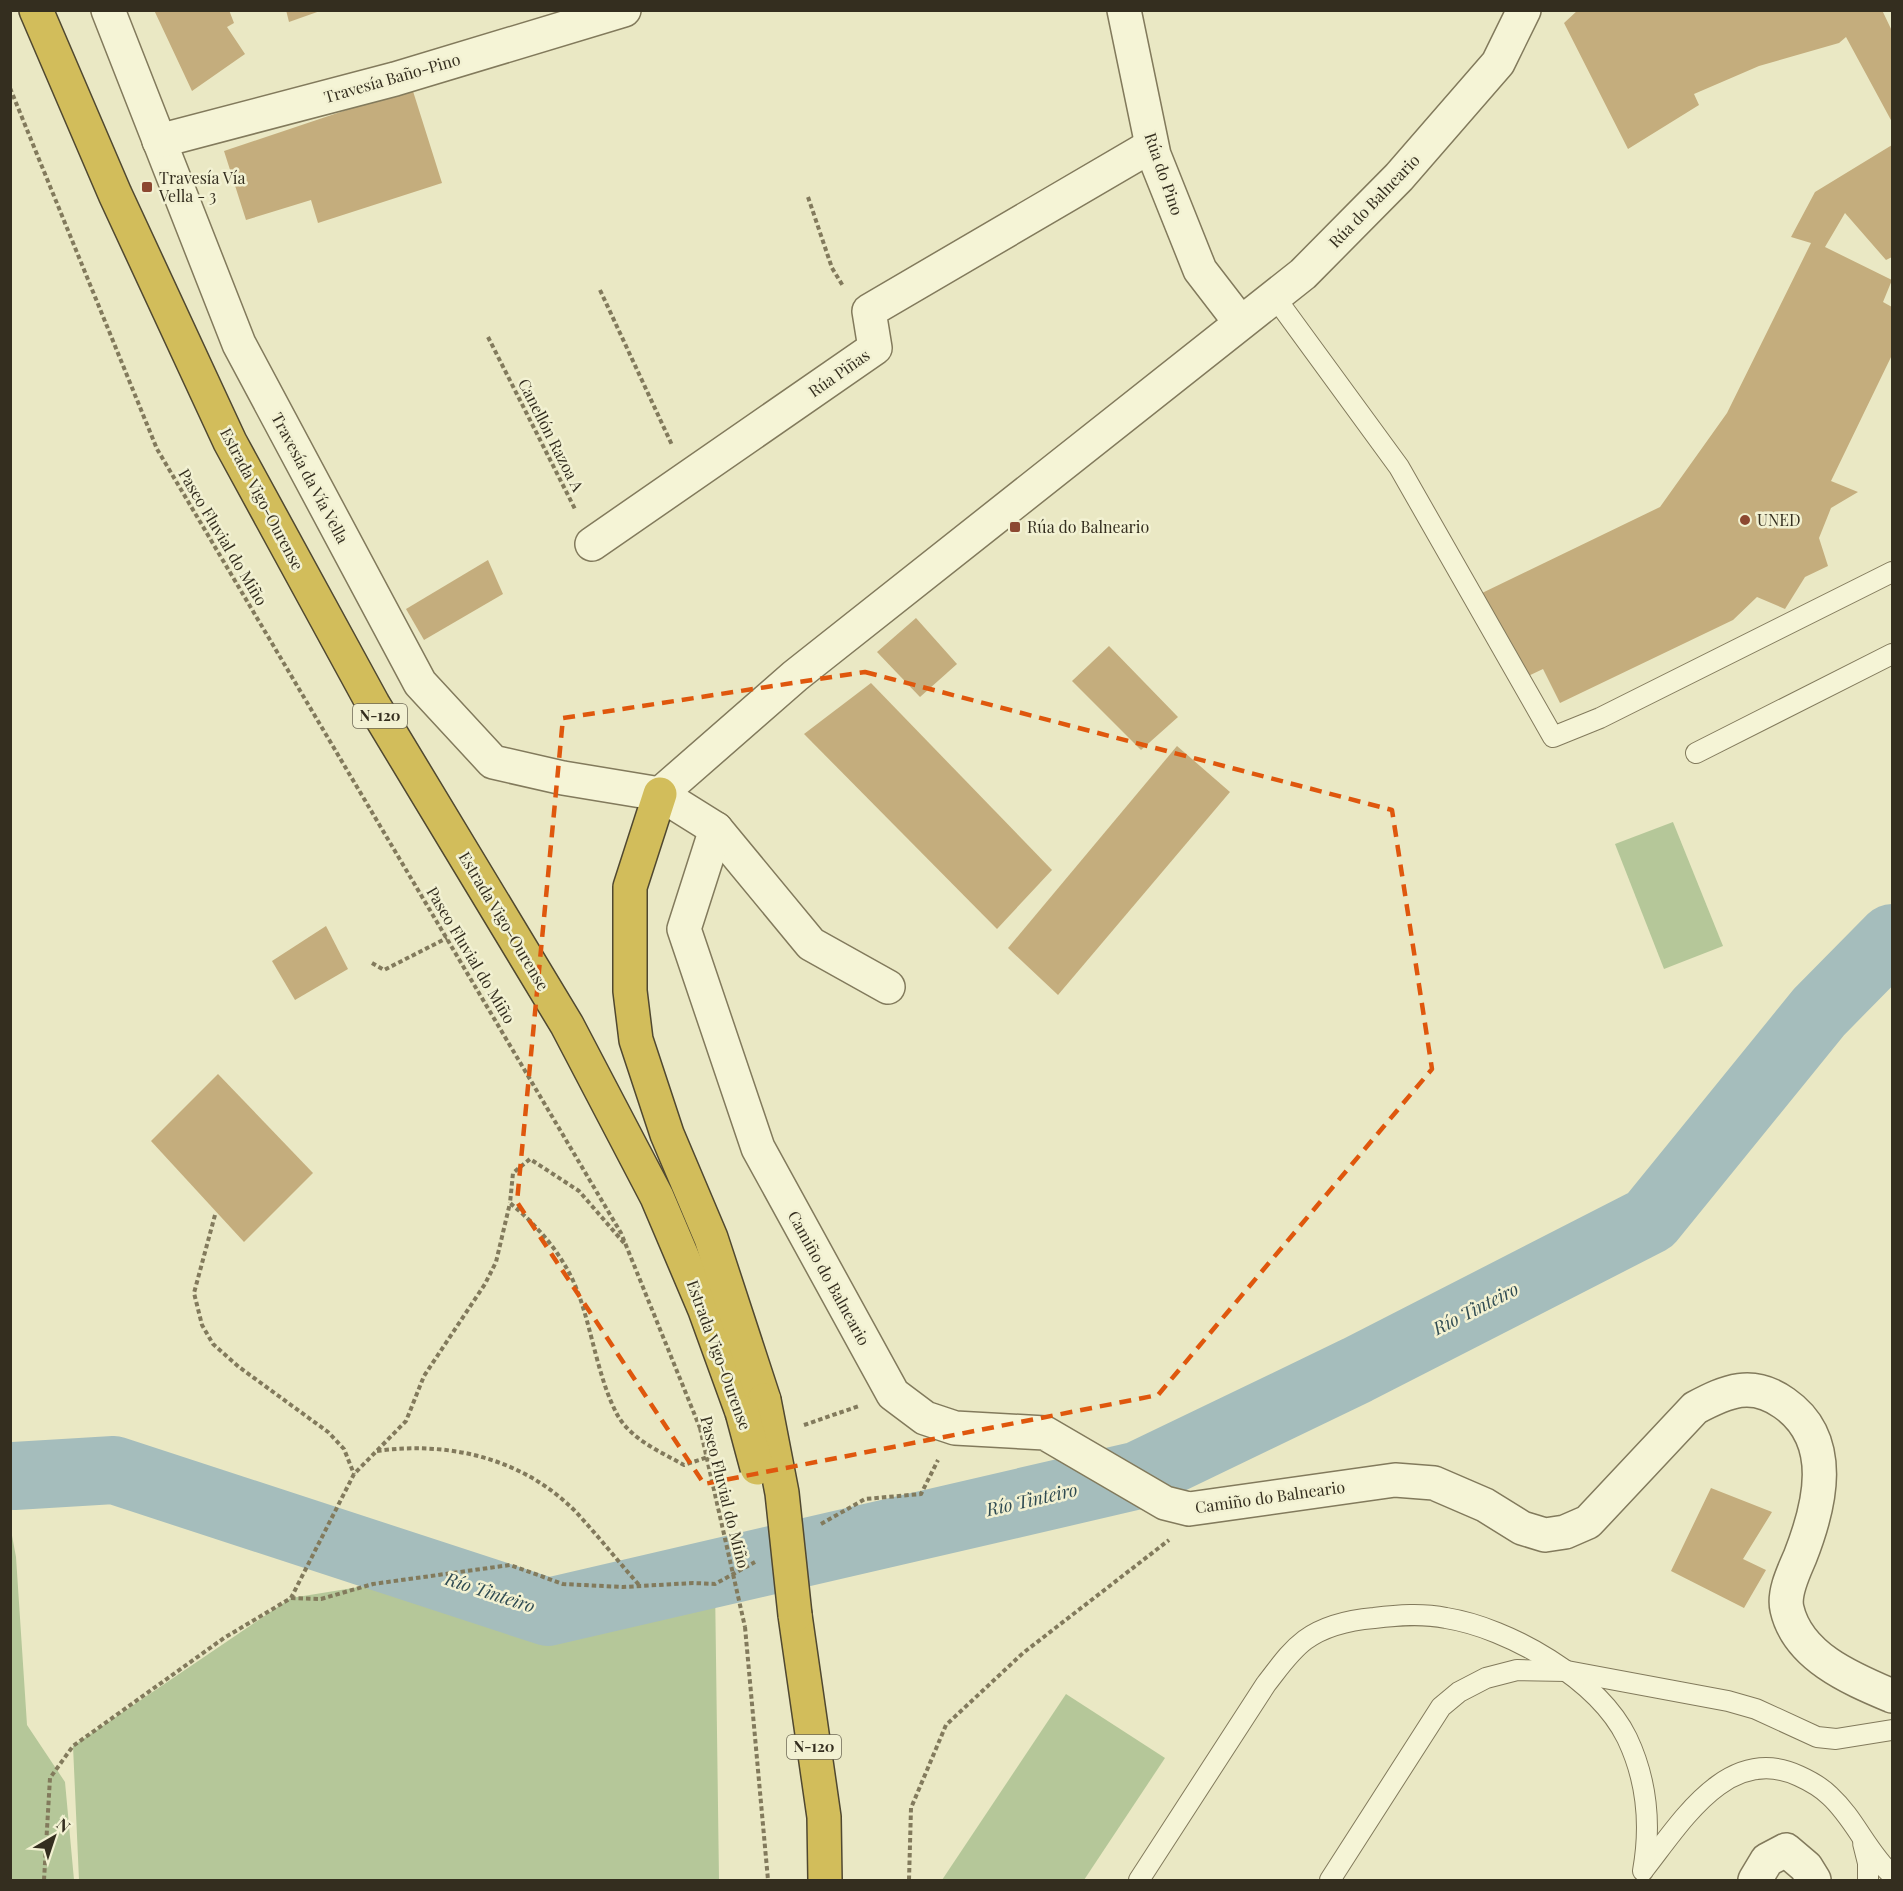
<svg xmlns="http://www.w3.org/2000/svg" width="1903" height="1891" font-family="'Playfair Display',serif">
  <rect width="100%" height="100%" fill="#eae8c4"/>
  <!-- green -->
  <g fill="#b5c799">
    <polygon points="1673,822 1723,946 1664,969 1615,844"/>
    <polygon points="10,1525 16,1557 27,1725 65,1782 74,1880 11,1880"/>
    <polygon points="415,1578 554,1635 715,1584 719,1880 79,1880 73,1746 291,1598"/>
    <polygon points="1066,1694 1165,1758 1084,1880 942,1880"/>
  </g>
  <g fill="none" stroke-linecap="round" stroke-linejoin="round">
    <!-- river -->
    <polyline stroke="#a5bdbc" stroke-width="68" points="14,1476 114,1470 548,1612 1139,1475 1357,1370 1650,1220 1819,1012 1892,938"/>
  </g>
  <!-- building -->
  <g fill="#c4ad7d">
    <polygon points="154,10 229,10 234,23 227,27 245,54 192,91"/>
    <polygon points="286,10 320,10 320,11 289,22"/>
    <polygon points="1578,10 1882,10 1892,31 1892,122 1846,37 1839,43 1759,66 1694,94 1699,105 1628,149 1564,23"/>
    <polygon points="412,88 442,183 318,223 311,200 246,220 224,151"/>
    <polygon points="1892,145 1892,257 1886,260 1845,213 1825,247 1892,280 1883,302 1892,307 1892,355 1831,481 1858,492 1831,508 1819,538 1828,566 1805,577 1785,609 1757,597 1733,620 1560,703 1543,669 1522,679 1480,594 1660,507 1727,413 1811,243 1791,237 1815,192"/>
    <polygon points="488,560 503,594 424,640 406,609"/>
    <polygon points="916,618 957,664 920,697 877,652"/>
    <polygon points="1109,646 1178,717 1141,750 1072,681"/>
    <polygon points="871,683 1052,870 997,929 804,734"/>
    <polygon points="1177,746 1230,792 1058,995 1008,948"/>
    <polygon points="326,926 348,969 295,1000 272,961"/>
    <polygon points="218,1074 313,1173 244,1242 151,1141"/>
    <polygon points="1711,1488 1772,1512 1743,1559 1766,1570 1744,1608 1671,1571"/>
  </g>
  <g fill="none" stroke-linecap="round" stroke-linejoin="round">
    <defs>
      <g id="lane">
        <polyline points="1274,296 1399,467 1553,737 1600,718 1892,572"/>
        <polyline points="1696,753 1892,654"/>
        <polyline points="1863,1843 1868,1863 1868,1880"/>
        <path d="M1645 1868C1682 1821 1729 1743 1799 1776 1810 1781 1821 1787 1830 1796 1855 1819 1867 1852 1892 1875"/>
        <path d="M1139 1880 1266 1684C1278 1669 1289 1652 1305 1640 1324 1626 1351 1620 1374 1618 1398 1615 1422 1613 1446 1618 1509 1628 1598 1679 1627 1738 1647 1780 1651 1826 1643 1871"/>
        <polyline points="1330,1880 1441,1707 1459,1692 1486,1678 1517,1670 1567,1671 1728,1701 1756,1709 1817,1737 1836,1739 1892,1730"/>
      </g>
      <g id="street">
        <polyline points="108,10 239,344 420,683 493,762 563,778 660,794 716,829 811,944 888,987"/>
        <polyline points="1124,10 1154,155 1200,270 1240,322"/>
        <polyline points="159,141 395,79 624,10"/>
        <polyline points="592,544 875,348 869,311 1151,146"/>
        <polyline points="660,794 795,676 1303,274 1399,177 1498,63 1524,10"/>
        <path d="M716 829 684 929 758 1148 893 1394 925 1418 955 1428 1045 1433 1165 1503 1189 1509 1395 1480 1434 1483 1485 1505 1522 1528 1545 1535 1565 1532 1588 1522 1695 1408C1727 1391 1752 1380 1784 1403 1837 1440 1820 1506 1800 1557 1794 1571 1783 1593 1787 1609 1798 1657 1852 1679 1892 1696"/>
        <polyline points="1755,1880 1767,1860 1786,1850 1806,1867 1814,1880"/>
      </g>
      <g id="highway">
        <polyline points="36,10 115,194 230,442 373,704 567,1025 657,1197 705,1310 742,1412"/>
        <polyline points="660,794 630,887 630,991 636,1040 667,1134 711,1238 764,1400"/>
        <polyline points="795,1615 824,1817 825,1880"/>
      </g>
    </defs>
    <!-- lane casing -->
    <use href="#lane" stroke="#827a5c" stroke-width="22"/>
    <!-- street casing -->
    <use href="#street" stroke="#827a5c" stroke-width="36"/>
    <!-- highway casing -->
    <use href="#highway" stroke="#504830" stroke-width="36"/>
    <!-- path -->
    <g stroke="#827a5c" stroke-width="4" stroke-dasharray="4.5 3" stroke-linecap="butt">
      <polyline points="10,88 157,449 621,1233 700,1428"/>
      <polyline points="808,197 832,268 843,286"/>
      <polyline points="600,290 672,445"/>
      <polyline points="488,337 576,511"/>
      <polyline points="372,963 384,970 447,938"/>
      <polyline points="215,1215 194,1293 202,1325 213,1344 239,1367 328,1432 344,1449 354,1474"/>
      <path d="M624 1243 579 1191 530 1159 513 1173 510 1203C538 1226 564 1256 577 1290 592 1328 598 1380 618 1416 632 1440 661 1452 684 1465L717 1454"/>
      <polyline points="804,1425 859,1406"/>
      <path d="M377 1451C449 1441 523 1458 576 1512 598 1536 618 1561 639 1585"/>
      <polyline points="821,1524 865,1499 921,1494 938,1460"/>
      <polyline points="291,1598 321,1599 373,1584 510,1565 563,1584 623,1587 693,1583 715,1584 755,1562"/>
      <polyline points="745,1627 768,1880"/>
      <polyline points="44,1880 50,1778 73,1746 224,1638 291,1598 354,1474 406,1421 424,1376 485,1284 496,1262 510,1203"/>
      <polyline points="909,1880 911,1808 946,1725 1023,1653 1169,1540"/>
    </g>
    <!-- lane -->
    <use href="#lane" stroke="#f5f4d6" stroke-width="20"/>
    <!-- street -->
    <use href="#street" stroke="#f5f4d6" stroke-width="33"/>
    <!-- highway -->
    <use href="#highway" stroke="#d2bd5b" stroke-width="33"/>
    <defs>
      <g id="highway-bridge">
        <polyline points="764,1400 782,1493 795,1615"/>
        <polyline points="742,1412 757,1468"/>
      </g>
    </defs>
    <!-- highway-bridge casing -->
    <use href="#highway-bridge" stroke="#504830" stroke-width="36" stroke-linecap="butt"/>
    <!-- path-bridge -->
    <polyline stroke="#827a5c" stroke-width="4" stroke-dasharray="4.5 3" stroke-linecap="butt" points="700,1428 745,1627"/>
    <!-- highway-bridge -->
    <use href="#highway-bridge" stroke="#d2bd5b" stroke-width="33"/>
  </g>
  <!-- marked area -->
  <path fill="none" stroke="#df570d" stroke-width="4.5" stroke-dasharray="12 8" stroke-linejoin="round" d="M865 672 1392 810 1432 1069 1158 1395 704 1484 517 1202 563 718Z"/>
  <!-- markers -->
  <g fill="#8c4831" stroke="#f2f1d2" stroke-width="2">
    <rect x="141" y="181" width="12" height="12" rx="3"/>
    <circle cx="1745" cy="520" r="6"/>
    <rect x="1009" y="521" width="12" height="12" rx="3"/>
  </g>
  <g text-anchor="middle" stroke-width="5" stroke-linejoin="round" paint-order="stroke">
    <!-- shield labels -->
    <g fill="#f2f1d2" stroke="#6d6855" stroke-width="1.5">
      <rect x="353" y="704" width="54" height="24" rx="4.5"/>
      <rect x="787" y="1735" width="54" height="24" rx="4.5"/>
    </g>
    <g font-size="15" font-weight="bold" fill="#342e1f">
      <text x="380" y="721">N-120</text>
      <text x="814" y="1752">N-120</text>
    </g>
    <!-- street labels -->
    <g font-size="16" fill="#342e1f" stroke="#f2f1d2">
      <text transform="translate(392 78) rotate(-16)" y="6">Travesía Baño-Pino</text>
      <text transform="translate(1164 174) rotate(71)" y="6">Rúa do Pino</text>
      <text transform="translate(1374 201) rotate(-46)" y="6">Rúa do Balneario</text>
      <text transform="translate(839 373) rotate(-35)" y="6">Rúa Piñas</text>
      <text transform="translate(551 435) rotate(63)" y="6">Canellón Razoa A</text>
      <text transform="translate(310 478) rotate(62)" y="6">Travesía da Vía Vella</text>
      <text transform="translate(262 499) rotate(62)" y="6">Estrada Vigo-Ourense</text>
      <text transform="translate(223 537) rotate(59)" y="6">Paseo Fluvial do Miño</text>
      <text transform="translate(504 921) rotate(59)" y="6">Estrada Vigo-Ourense</text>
      <text transform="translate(471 955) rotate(59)" y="6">Paseo Fluvial do Miño</text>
      <text transform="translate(829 1278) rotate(61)" y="6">Camiño do Balneario</text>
      <text transform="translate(719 1355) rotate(70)" y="6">Estrada Vigo-Ourense</text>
      <text transform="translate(725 1492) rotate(76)" y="6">Paseo Fluvial do Miño</text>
      <text transform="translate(1270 1497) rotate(-8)" y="6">Camiño do Balneario</text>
    </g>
    <!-- poi labels -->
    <g font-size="16" fill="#342e1f" stroke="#f2f1d2" text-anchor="start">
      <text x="159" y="184">Travesía Vía<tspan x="159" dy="18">Vella - 3</tspan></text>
      <text x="1757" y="526">UNED</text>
      <text x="1027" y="533">Rúa do Balneario</text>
    </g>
    <!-- water labels -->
    <g font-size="18" font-style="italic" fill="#2f4b52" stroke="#f2f1d2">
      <text transform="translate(1476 1309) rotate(-27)" y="6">Río Tinteiro</text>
      <text transform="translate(1032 1500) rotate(-13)" y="6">Río Tinteiro</text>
      <text transform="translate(490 1593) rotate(18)" y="6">Río Tinteiro</text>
    </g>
  </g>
  <!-- border -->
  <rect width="1903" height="1891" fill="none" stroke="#342e1f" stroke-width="24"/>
  <!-- north arrow -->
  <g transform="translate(54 1837) rotate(39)" stroke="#f2f1d2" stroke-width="4.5" paint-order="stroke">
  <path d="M0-4.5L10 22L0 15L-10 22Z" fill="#342e1f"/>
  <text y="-9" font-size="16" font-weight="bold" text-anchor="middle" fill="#342e1f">N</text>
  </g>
</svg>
